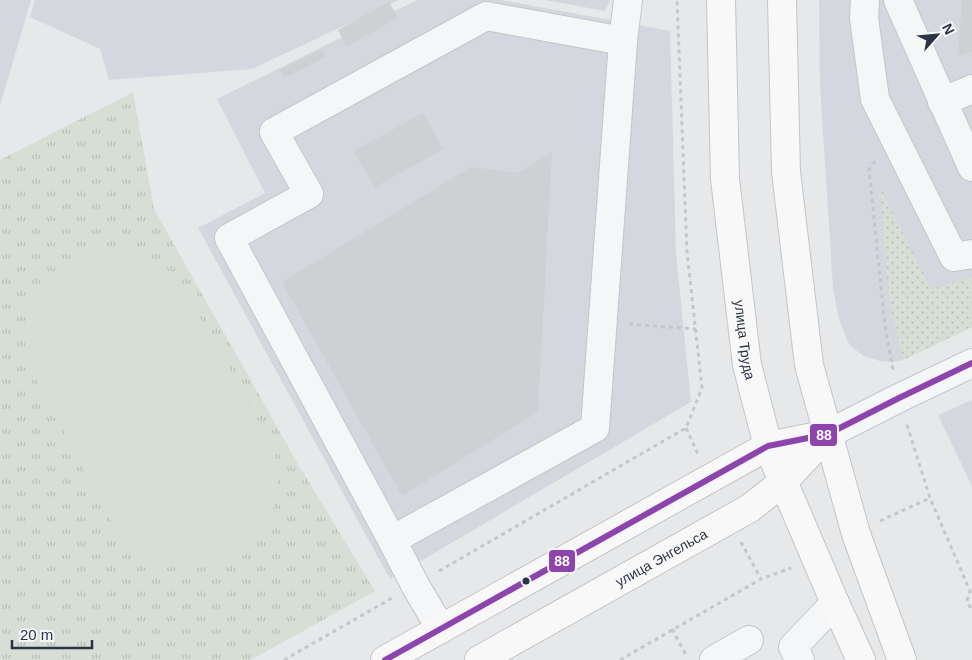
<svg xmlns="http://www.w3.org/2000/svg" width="972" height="660" font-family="Arial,sans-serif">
  <defs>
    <pattern id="grass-dots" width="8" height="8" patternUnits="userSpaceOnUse" patternTransform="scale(1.25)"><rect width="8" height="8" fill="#d6ded6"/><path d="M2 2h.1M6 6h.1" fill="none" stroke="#b8bfb9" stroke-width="1.8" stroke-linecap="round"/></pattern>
    <pattern id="park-tufts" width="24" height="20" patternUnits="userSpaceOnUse" patternTransform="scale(1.25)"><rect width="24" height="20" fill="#d6ded6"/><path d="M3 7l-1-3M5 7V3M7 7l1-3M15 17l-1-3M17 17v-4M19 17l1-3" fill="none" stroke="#b8bfb9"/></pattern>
  </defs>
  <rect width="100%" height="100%" fill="#e6e8ea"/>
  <!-- built -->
  <g fill="#d4d7dd">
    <polygon points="0,0 31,0 0,106"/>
    <polygon points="35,0 399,0 252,69 109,80 100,49 30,17"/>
    <polygon points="417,0 501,0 670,31 676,253 691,402 390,579 198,228 265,193 217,99"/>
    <polygon points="545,0 610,0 605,11"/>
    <polygon points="819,0 972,0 972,327 903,360 893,362 880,361 864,356 850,346 839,320 833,288 820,85"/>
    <polygon points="972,400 972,486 938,415"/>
  </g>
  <!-- grass -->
  <polygon fill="url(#grass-dots)" points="880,187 931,289 972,278 972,327 903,360 889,298"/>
  <!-- park -->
  <polygon fill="url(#park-tufts)" points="133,92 154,209 298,464 375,591 251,660 0,660 0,160"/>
  <!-- garden -->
  <path fill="#d6ded6" d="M99 251 128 252 156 261 179 280 270 442C275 459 280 476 277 494 266 560 189 590 135 551 128 545 121 535 115 528L26 361 24 332 31 303 47 279 71 261Z"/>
  <!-- building -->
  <g fill="#ced0d3">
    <polygon points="962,0 972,0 972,52 958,56"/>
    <polygon points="389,2 398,18 346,47 338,30"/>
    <polygon points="322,49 326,57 284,78 280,70"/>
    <polygon points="423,113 443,149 375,187 354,151"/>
    <polygon points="552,152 538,412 402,496 282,282 471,167 518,173"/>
  </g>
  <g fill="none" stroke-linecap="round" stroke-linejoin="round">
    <defs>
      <g id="minor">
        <polyline points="865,0 864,18 875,99 954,257 972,254"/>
        <polyline points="898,0 972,167"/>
        <polyline points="942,102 972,89"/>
        <polyline points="828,434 899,398 972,363"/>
        <polyline points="392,540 229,238 309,194 274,132 486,16 623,41"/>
        <polyline points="441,629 415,585 392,540 595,428 623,41 628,0"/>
        <polyline points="714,660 749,640"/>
        <polyline points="800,660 793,647 835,603"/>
      </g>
      <g id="major">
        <path id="s1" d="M721 0 725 179 747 365 768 446 835 603 861 660"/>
        <polyline points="782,0 786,172 809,365 856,534 902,660"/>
        <polyline points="385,660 768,446 828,434"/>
        <path id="s2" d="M479 660 750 508 783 482 828 434"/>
      </g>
    </defs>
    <!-- minor casing -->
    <use href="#minor" stroke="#c4c6c8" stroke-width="30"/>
    <!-- major casing -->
    <use href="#major" stroke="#c2c5c8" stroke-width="30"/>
    <!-- path -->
    <g stroke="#c5c6ca" stroke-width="3" stroke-dasharray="4 4" stroke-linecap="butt">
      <polyline points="875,161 869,169 885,326 893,370"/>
      <polyline points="629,324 696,329"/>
      <polyline points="907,425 930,498 970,591 967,601 972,611"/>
      <polyline points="686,428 698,454"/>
      <polyline points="880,521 930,498"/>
      <polyline points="741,542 761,579"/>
      <polyline points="439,571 686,428 702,388 687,252 677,0"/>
      <polyline points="672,629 686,655"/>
      <polyline points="284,660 392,598"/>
      <polyline points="620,660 761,579 791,568"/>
    </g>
    <!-- minor -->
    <use href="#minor" stroke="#f5f6f7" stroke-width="28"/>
    <!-- major -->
    <use href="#major" stroke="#f8f8f8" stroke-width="28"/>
    <defs>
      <polyline id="bus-1" points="385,660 768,446 828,434 899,398 972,363"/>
    </defs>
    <!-- bus-1 casing -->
    <use href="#bus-1" stroke="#f4f6f9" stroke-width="10"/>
    <!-- bus-1 -->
    <use href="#bus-1" stroke="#8e44ad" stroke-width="6"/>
  </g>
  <!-- markers -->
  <circle fill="#2b3445" stroke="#f4f6f9" stroke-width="2" cx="526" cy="581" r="4.5"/>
  <g text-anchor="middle" stroke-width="4.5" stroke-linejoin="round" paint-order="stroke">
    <!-- street labels -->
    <g font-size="14" fill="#2b3445" stroke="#f4f6f9">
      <text dy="5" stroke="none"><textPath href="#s1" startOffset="341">улица Труда</textPath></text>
      <text dy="5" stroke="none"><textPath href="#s2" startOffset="209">улица Энгельса</textPath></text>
    </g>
  </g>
  <g stroke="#f4f6f9" stroke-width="2">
    <rect x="809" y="423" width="29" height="24" rx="5" fill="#8e44ad"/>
    <rect x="548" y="549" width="28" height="24" rx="5" fill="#8e44ad"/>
  </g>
  <g font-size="14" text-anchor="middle" font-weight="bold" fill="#fff">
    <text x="824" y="440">88</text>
    <text x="562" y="566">88</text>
  </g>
  <!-- north arrow -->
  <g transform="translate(937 35) rotate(63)" stroke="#f4f6f9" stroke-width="4" paint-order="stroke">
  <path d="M0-4L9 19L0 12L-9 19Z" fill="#2b3445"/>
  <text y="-8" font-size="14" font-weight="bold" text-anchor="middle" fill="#2b3445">N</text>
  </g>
  <!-- scale -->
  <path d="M12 640v8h80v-8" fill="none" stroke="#2b3445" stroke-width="2.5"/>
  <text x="20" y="640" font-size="15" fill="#2b3445" stroke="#f4f6f9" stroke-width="4" paint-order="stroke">20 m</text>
</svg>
